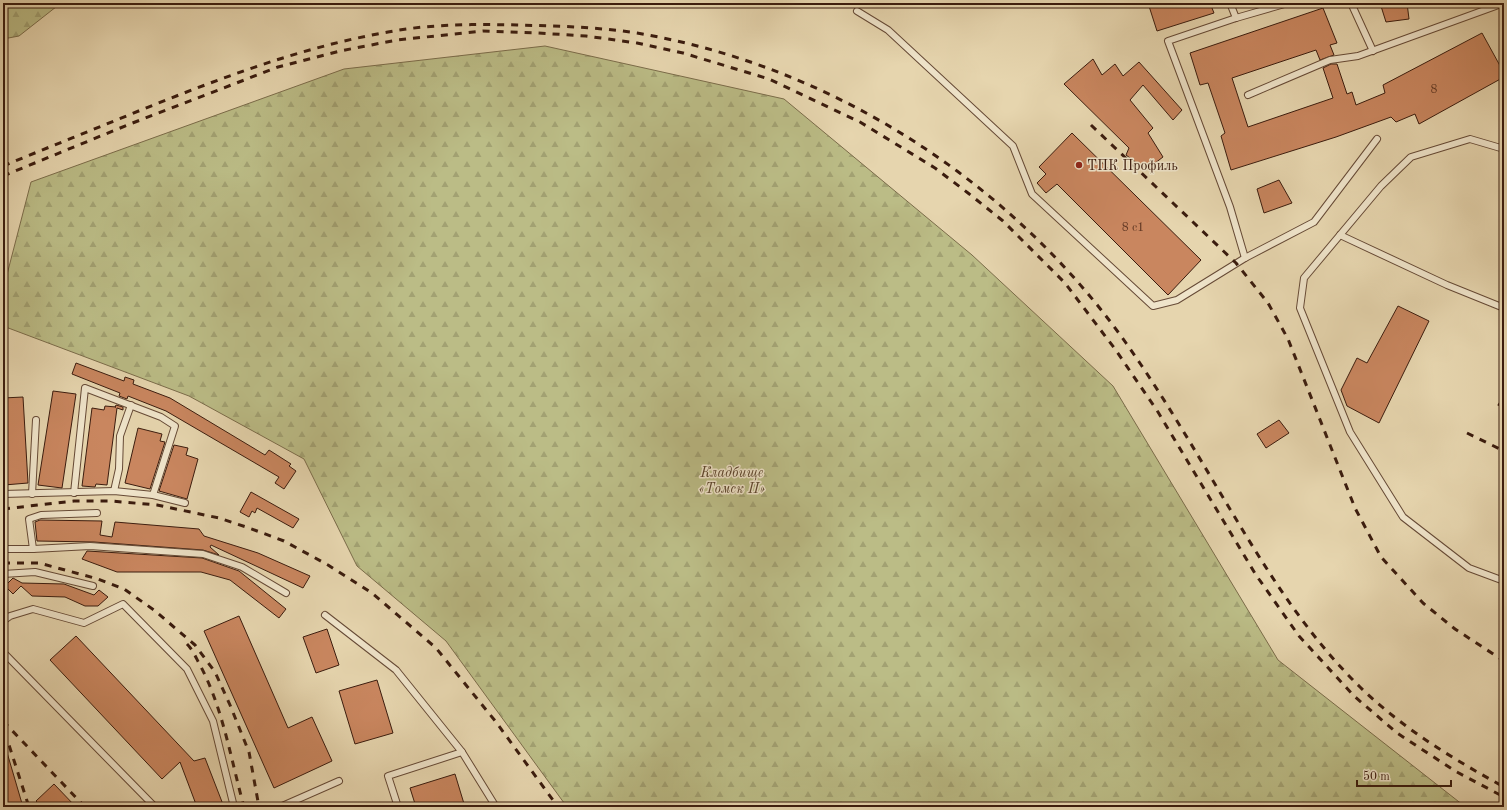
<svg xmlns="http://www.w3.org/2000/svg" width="1507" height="810" font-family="'Old Standard TT',serif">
  <defs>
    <pattern id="forest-firs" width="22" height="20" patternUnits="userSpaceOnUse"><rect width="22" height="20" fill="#bbbc86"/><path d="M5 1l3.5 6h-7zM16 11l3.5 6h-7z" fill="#a2a172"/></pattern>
  </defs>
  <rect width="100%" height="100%" fill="#e6d5ae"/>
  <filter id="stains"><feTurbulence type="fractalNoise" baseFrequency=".005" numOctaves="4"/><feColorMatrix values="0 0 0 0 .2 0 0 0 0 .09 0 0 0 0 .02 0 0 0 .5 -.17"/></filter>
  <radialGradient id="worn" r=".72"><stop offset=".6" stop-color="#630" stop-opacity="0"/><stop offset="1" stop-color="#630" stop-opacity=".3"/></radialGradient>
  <!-- forest -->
  <g fill="url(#forest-firs)" stroke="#7b6c4a">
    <polygon points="3,3 61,3 19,36 3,39"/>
    <polygon points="545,46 784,99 972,255 1113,386 1278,660 1463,805 1468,807 567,807 446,641 357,566 304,459 189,396 3,326 3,290 31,182 344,69"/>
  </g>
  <!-- building -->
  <g fill="#c9865f" stroke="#3b1c0e">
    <polygon points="1148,3 1210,3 1214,13 1157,31"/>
    <polygon points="1380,3 1407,3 1409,19 1386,22"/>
    <polygon points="1323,8 1337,43 1330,45 1334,55 1320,60 1316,50 1232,78 1248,127 1333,98 1323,68 1331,64 1337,64 1347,94 1352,92 1356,105 1385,93 1383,85 1482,33 1504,73 1504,77 1419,124 1415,114 1396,122 1391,117 1336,137 1231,170 1221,136 1225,133 1208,83 1200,85 1190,53"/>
    <polygon points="1093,59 1102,75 1115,64 1123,76 1139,62 1182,110 1173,120 1143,85 1130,100 1153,128 1148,133 1163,157 1146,170 1126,155 1129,148 1064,84"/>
    <polygon points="1072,133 1201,260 1168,295 1057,184 1046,193 1037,183 1046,174 1039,167"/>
    <polygon points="1279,180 1292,203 1264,213 1257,189"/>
    <polygon points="1398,306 1429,321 1379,423 1347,406 1341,390 1357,358 1367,363"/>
    <polygon points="76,363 124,381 125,377 134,380 133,384 170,398 265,455 269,450 291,464 289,466 296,471 284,489 275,483 279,477 166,411 128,396 127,399 119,396 120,393 72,374"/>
    <polygon points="53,391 76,394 62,488 38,485"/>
    <polygon points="23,397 28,483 4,485 3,398"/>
    <polygon points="116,405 123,407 123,410 117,408 107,485 96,484 95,487 82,486 92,408 104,410 105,406 116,407 115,407"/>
    <polygon points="1279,420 1289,433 1266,448 1257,434"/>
    <polygon points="138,428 162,434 160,441 165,442 150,489 125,483"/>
    <polygon points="174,445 188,448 186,455 198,459 187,499 159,491"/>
    <polygon points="251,492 299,519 293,528 257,508 255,513 252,511 249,517 240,512"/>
    <polygon points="40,520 102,521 100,535 112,537 115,522 199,529 204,536 258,553 310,576 303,588 211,545 210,547 219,555 203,550 94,542 37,541 35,522"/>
    <polygon points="87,551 202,558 239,571 286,609 279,618 230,580 201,572 117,572 82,559"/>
    <polygon points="13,578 22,583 64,584 94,595 99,590 108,597 98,606 85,606 65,597 32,596 21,586 13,594 5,586"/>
    <polygon points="239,616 288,728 312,717 332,761 274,788 204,631"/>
    <polygon points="327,629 339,665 316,673 303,637"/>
    <polygon points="76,636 194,761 205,758 224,807 197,807 180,762 162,779 50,660"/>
    <polygon points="377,680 393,733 355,744 339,691"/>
    <polygon points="6,749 23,807 3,807 3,750"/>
    <polygon points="455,774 465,807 416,807 410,788"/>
    <polygon points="54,784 76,807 42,807 36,801"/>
  </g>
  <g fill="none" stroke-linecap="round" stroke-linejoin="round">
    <defs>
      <g id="lane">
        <polyline points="1230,3 1236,18"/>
        <polyline points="1351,3 1373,51"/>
        <polyline points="857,11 888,30 1013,146 1032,194 1153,306 1177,300 1245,258 1314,222 1377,139"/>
        <polyline points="1248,95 1330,60 1358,56 1504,3"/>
        <polyline points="1504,149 1470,139 1411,157 1381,186 1304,278 1300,308 1350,432 1403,517 1469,568 1504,581"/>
        <polyline points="1340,235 1447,285 1504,308"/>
        <polyline points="1245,258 1230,207 1168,41 1236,18 1288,3"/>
        <polyline points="114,491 119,469 120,436 131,405"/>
        <polyline points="74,493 85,388 161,417 175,426 153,495"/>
        <polyline points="3,494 114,491 153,495 185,503"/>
        <polyline points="32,494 36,420"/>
        <polyline points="3,549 33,549 90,546 203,554 242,567 286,593"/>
        <polyline points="33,549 29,519 41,515 97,513"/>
        <polyline points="3,574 35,572 93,586"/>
        <polyline points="325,615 396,670 462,752 496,807"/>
        <polyline points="3,621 10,616 33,609 84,623 123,604 187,669 213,721 234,807"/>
        <polyline points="3,652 155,807"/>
        <polyline points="280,807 339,781"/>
        <polyline points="398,807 388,776 462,752"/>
      </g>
    </defs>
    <!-- lane casing -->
    <use href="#lane" stroke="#664a36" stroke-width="8"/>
    <!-- lane -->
    <use href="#lane" stroke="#efe4ca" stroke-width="6"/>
    <!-- rail -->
    <g stroke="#3b1c0e" stroke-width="3" stroke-dasharray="7 7" stroke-linecap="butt">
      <polyline points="1091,125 1236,263 1268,303 1288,339 1355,508 1381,557 1423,603 1455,629 1504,661"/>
      <path d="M3 166C49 147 95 129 141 110 221 78 302 47 388 32 430 24 474 24 517 25 557 26 597 27 637 33 832 66 1012 182 1126 343 1167 401 1202 463 1239 524 1274 582 1311 639 1360 687 1402 728 1453 759 1504 787"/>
      <polyline points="3,176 130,124 278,67 340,51 397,40 483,31 538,33 586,36 637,43 683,53 769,79 860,122 935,168 968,193 1003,221 1065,283 1115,349 1158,412 1256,575 1299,636 1354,696 1397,733 1455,771 1504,797"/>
      <polyline points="1498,404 1504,407"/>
      <polyline points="1467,433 1504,451"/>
      <polyline points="3,509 74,501 111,501 157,505 219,518 249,528 284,541 328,565 372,593 436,648 496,722 558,807"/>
      <polyline points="3,563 39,563 98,579 124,589 154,610 195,645 215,672 230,705 249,752 259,807"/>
      <path d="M187 644C193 650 196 658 200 665 223 708 231 760 244 807"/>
      <polyline points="3,721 85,807"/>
      <polyline points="3,733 9,745 29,807"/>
    </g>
  </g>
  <!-- markers -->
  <circle fill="#8f2418" stroke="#efe4ca" stroke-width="1.5" cx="1079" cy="165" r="4"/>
  <g text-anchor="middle" stroke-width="3" stroke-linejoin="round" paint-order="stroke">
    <!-- number labels -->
    <g font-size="12" fill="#5e3622">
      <text x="1434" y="93">8</text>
      <text x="1133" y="231">8 с1</text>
    </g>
    <!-- poi labels -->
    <g font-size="14" fill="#3b1c0e" stroke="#efe4ca" text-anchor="start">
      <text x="1087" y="170">ТПК Профиль</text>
    </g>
    <!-- park labels -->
    <g font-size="14" font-style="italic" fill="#5b442c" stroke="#efe4ca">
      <text x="732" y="477">Кладбище<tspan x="732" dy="16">«Томск II»</tspan></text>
    </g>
  </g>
  <!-- margin -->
  <rect width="1507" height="810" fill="none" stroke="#e6d5ae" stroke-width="16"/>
  <rect x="4" y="4" width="1499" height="802" fill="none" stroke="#3b1c0e" stroke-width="2"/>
  <rect x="8" y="8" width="1491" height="794" fill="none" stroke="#3b1c0e"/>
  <!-- scale -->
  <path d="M1357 780v6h94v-6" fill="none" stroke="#3b1c0e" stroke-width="2"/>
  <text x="1363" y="780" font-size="12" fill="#3b1c0e" stroke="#efe4ca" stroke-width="3" paint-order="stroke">50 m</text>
  <rect width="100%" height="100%" filter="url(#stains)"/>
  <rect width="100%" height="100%" fill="url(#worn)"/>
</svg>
